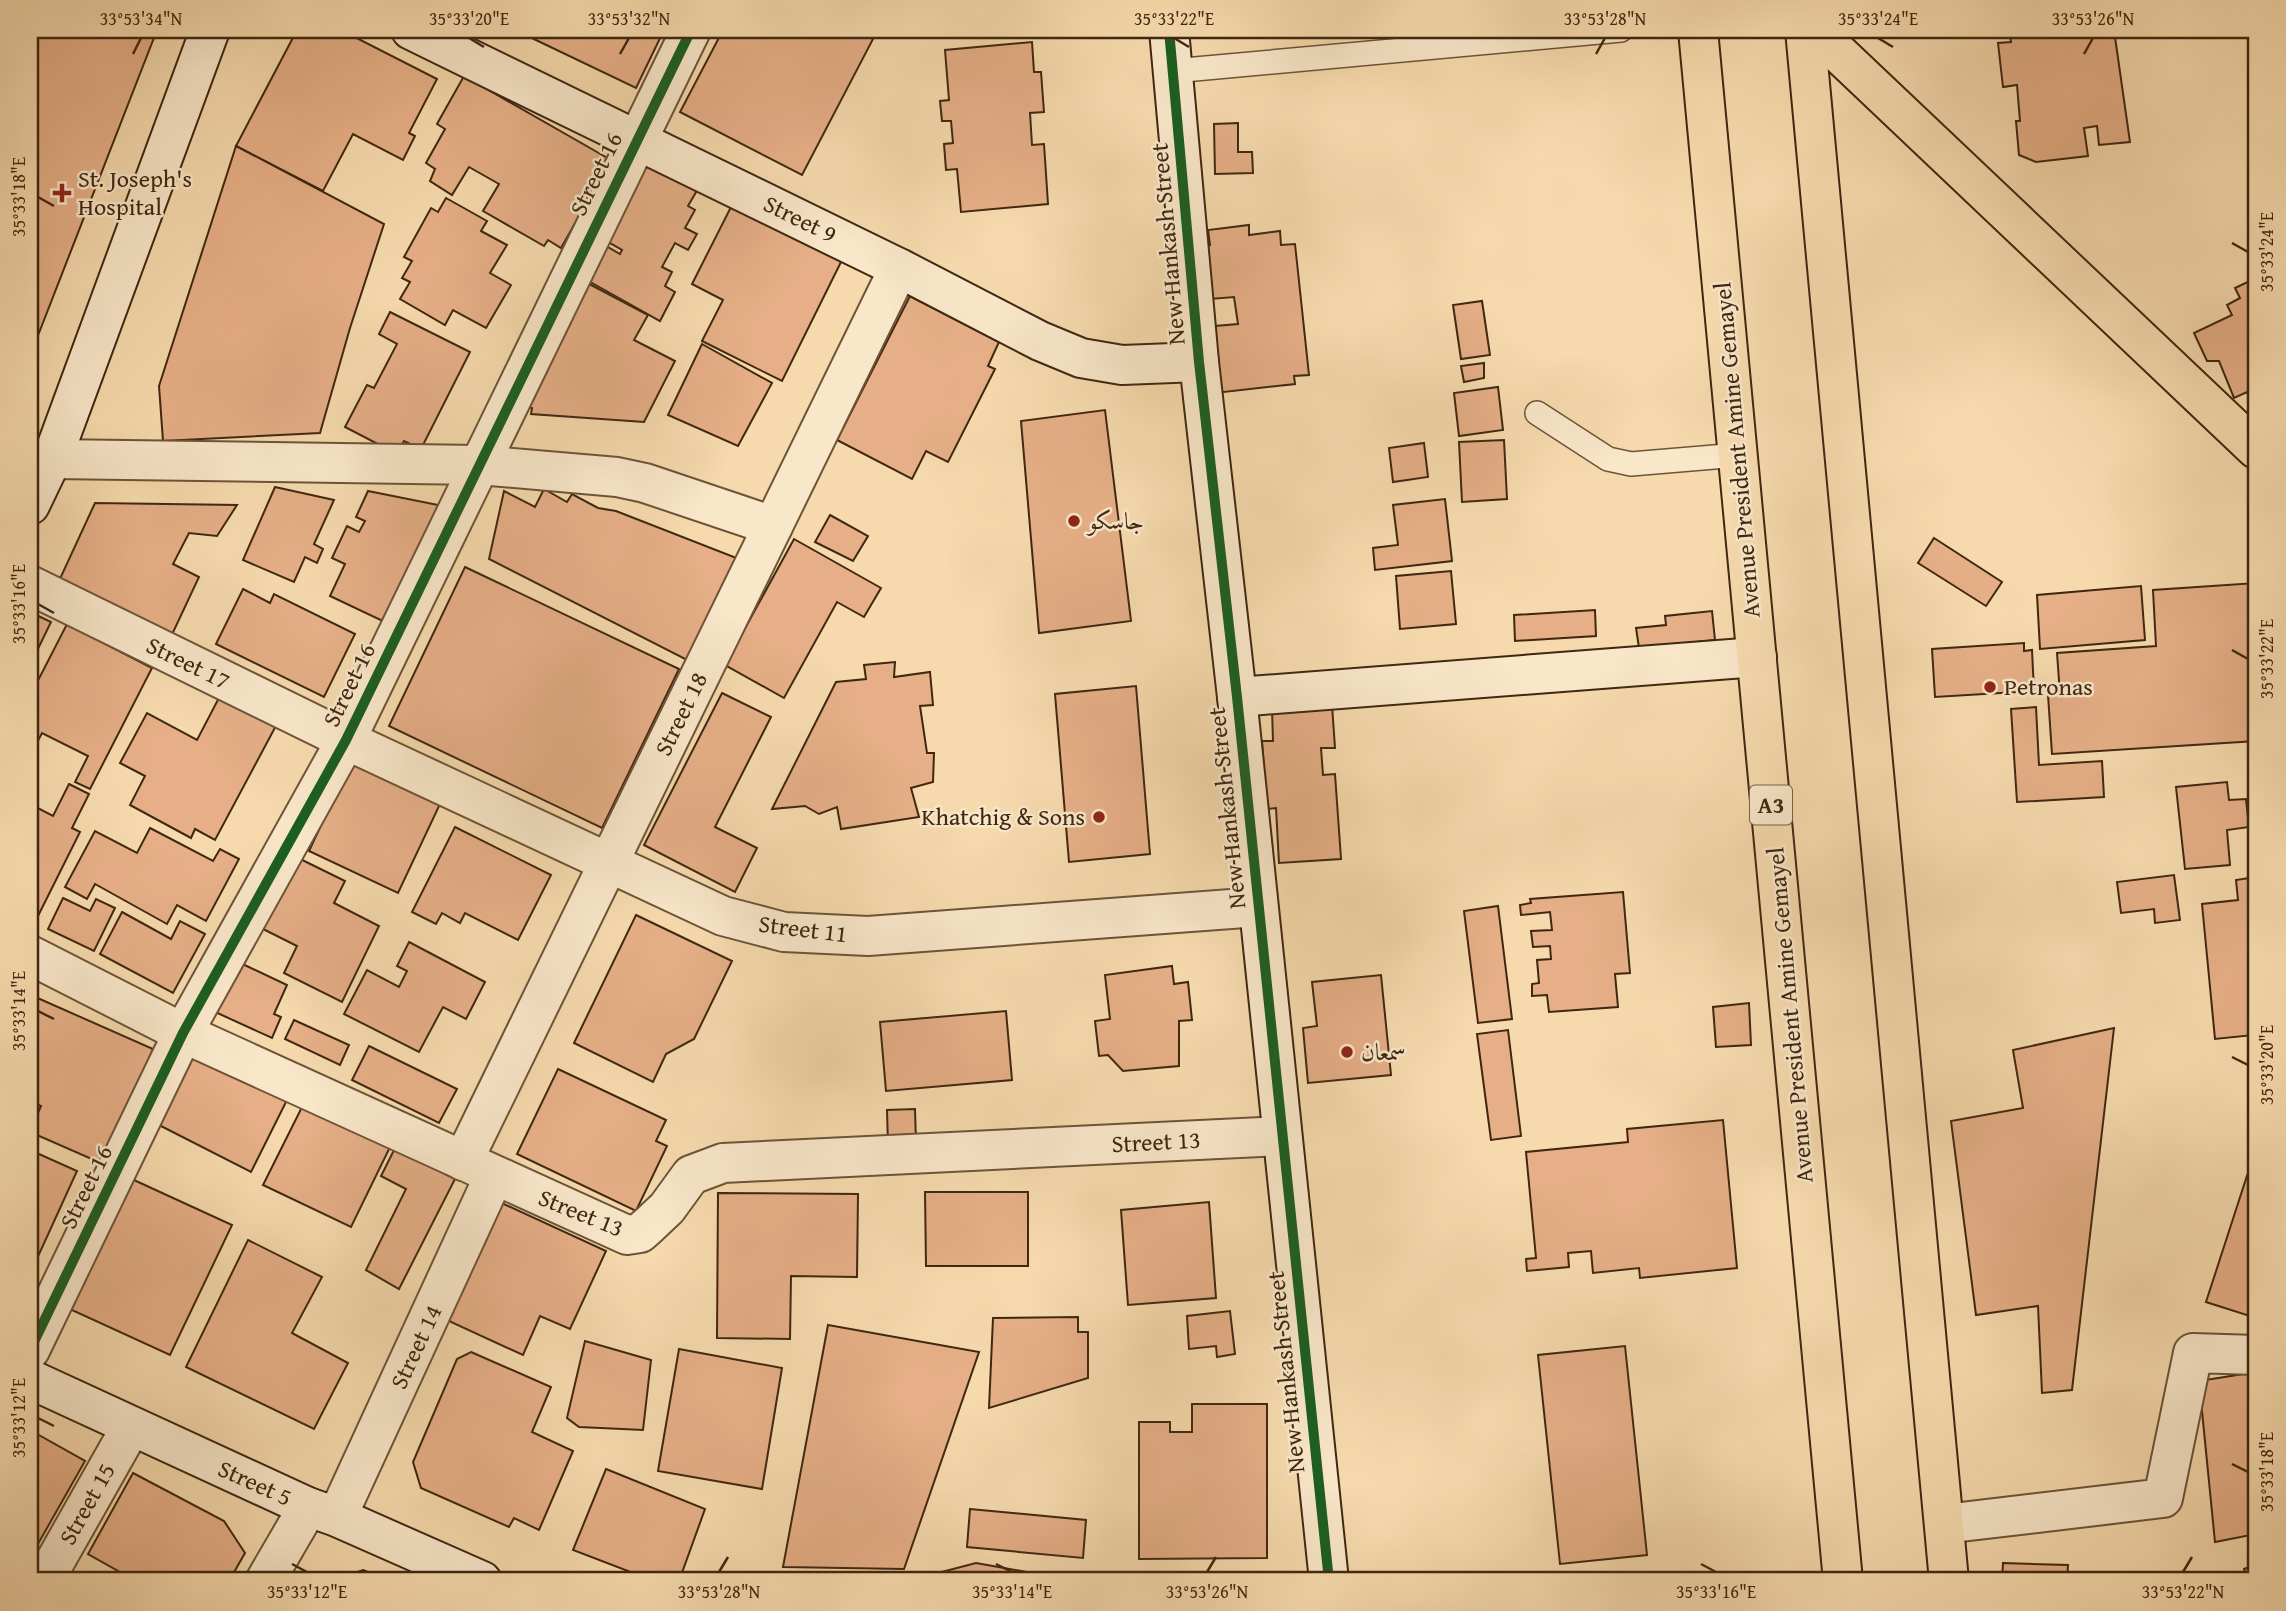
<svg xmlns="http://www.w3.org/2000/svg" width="2286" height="1611" font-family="'Gentium Book Plus',Amiri,serif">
  <rect width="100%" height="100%" fill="#f6daad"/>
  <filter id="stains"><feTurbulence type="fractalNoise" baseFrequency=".00286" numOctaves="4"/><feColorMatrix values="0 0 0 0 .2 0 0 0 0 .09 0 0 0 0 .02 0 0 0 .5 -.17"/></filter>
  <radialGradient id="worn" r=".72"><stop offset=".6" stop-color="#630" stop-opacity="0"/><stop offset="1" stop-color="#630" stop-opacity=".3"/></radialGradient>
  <!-- building -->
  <g fill="#e6af87" stroke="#3f2710" stroke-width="2">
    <polygon points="30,30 157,30 30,356"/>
    <polygon points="297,30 341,30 437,79 409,133 415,136 403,160 353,134 323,191 236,146"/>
    <polygon points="515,30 664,30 636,88"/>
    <polygon points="723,30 856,30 873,39 802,175 680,112"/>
    <polygon points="2009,30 2114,30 2130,142 2099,145 2097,126 2084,128 2088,156 2036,162 2019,155 2016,121 2020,121 2017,85 2003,87 1998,43 2011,42"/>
    <polygon points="1032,42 1034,72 1041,72 1044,112 1030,113 1032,145 1044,144 1048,204 961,212 957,169 946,170 944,144 953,143 951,121 942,121 940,101 949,100 945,50"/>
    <polygon points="464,76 611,160 561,248 548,240 544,246 483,211 499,184 469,167 452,195 430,181 435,169 426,163 445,129 437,124"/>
    <polygon points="1238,123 1238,152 1252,152 1253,173 1215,174 1214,124"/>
    <polygon points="236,146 384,224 350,328 320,433 163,441 159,386"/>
    <polygon points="643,150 702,182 688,206 695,210 685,228 697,234 688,250 675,243 662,267 672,272 665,286 675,292 660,321 576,274 596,240 620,254 622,250 596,235"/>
    <polygon points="446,198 487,221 481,231 507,245 490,273 511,285 486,328 453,310 445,325 400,299 410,282 402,278 412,261 404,257 431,208 438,212"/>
    <polygon points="734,201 844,256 782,381 702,341 723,300 692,284"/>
    <polygon points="1249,225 1249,235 1280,231 1281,245 1295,244 1309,375 1294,376 1295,384 1215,393 1210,349 1217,348 1215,326 1238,324 1234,297 1210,299 1199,247 1210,245 1208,230"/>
    <polygon points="576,277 648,315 634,340 675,361 644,422 531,414 532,408 514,400"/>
    <polygon points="2256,278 2256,417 2247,392 2234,398 2219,361 2207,361 2194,333 2232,315 2227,305 2240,298 2235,288"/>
    <polygon points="910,296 999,342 988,366 995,369 948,462 926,451 912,479 837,440"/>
    <polygon points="1482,301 1490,355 1461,359 1453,305"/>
    <polygon points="390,312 470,352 421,449 404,441 397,454 345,427 367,385 374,388 397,344 379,334"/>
    <polygon points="702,344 772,383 738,446 668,415"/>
    <polygon points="1484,363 1484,378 1464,382 1461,366"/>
    <polygon points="1498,387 1503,430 1459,436 1454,393"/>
    <polygon points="1105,410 1131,621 1039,633 1021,421"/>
    <polygon points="1504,440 1507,499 1462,502 1459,442"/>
    <polygon points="1424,443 1428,477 1393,482 1389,448"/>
    <polygon points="275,487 334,500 314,544 323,549 317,563 305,557 294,582 243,560"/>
    <polygon points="544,489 567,502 572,494 598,508 616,511 739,559 687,660 489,559 504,491 535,507"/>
    <polygon points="368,491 448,507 391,625 330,596 345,564 332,558 347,526 359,532 365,521 356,517"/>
    <polygon points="1445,499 1452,561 1375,570 1373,548 1398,545 1393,505"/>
    <polygon points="95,503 237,505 217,536 189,533 173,564 199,577 169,641 58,583"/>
    <polygon points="830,515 868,536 853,561 815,542"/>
    <polygon points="1934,538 2002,582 1986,606 1918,563"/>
    <polygon points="794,539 881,588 864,617 837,602 784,698 725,665"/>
    <polygon points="465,567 679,669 602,828 389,726"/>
    <polygon points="1451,571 1456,624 1400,629 1396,576"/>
    <polygon points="2256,583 2256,741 2052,754 2048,695 2060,694 2057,653 2156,646 2153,590"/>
    <polygon points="2141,586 2145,640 2040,649 2037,595"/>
    <polygon points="243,589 270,603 274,594 355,634 324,697 216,644"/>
    <polygon points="1595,610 1596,636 1515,641 1514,615"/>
    <polygon points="1712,611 1715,640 1639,648 1636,628 1666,625 1665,616"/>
    <polygon points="30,612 51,622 35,655 30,652"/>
    <polygon points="67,624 152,668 90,789 75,782 88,756 42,733 30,756 30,696"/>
    <polygon points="2024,643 2024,651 2032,650 2034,691 1935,697 1932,649"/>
    <polygon points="895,662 894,677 930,672 933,705 920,706 927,753 934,753 933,782 911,788 919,817 841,829 837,807 819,814 805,806 772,809 836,682 866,679 864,665"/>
    <polygon points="1136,686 1150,854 1069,862 1055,694"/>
    <polygon points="222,692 278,722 215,840 195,829 191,838 130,805 145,776 120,763 147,713 197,740"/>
    <polygon points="722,693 771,717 715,827 757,848 735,892 644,845"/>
    <polygon points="1332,705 1335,748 1321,748 1323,775 1335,774 1341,859 1279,863 1276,808 1267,809 1262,741 1273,741 1272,709"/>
    <polygon points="2036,707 2039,765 2102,761 2104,797 2017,802 2011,709"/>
    <polygon points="351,761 440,804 398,893 309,851"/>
    <polygon points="2227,782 2229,800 2246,799 2249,827 2227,830 2230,865 2185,869 2176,787"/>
    <polygon points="69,784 89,794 72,828 80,832 35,922 30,920 30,804 53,816"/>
    <polygon points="455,827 551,875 518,940 465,913 460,923 442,913 436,924 412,912"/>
    <polygon points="150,828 213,861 220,849 239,859 206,921 177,905 167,924 95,884 87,899 65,887 95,831 137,853"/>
    <polygon points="292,855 345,881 334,903 379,926 342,1002 284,973 297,946 257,926"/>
    <polygon points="2174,875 2180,920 2155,923 2154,909 2121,913 2117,882"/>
    <polygon points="2256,877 2256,1053 2253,1035 2215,1039 2202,904 2238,900 2236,880"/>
    <polygon points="1623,892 1630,973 1615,974 1618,1007 1549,1012 1547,995 1532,996 1532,984 1539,983 1537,960 1551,959 1550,946 1533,947 1531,931 1552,930 1550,912 1521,915 1520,905 1531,903 1530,899"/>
    <polygon points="63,898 90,911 96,899 115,908 94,951 48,929"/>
    <polygon points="1498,906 1512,1019 1478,1023 1464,911"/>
    <polygon points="122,912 171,939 180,921 205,934 173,993 100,954"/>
    <polygon points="636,915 732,961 694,1039 666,1054 653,1082 574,1043"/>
    <polygon points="409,942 485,982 466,1019 443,1007 419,1052 344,1014 367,970 399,987 407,971 397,966"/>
    <polygon points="236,961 287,985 274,1014 281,1017 272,1038 213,1011"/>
    <polygon points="1172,966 1174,984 1188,982 1192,1020 1179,1021 1179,1066 1123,1071 1108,1055 1099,1056 1095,1021 1110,1019 1105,975"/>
    <polygon points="1381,975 1391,1075 1308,1083 1303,1028 1317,1026 1312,982"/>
    <polygon points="33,996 153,1049 103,1164 30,1132 41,1106 30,1101 30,1003"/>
    <polygon points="1749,1003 1751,1045 1716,1047 1713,1007"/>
    <polygon points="1006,1011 1012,1080 886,1091 880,1022"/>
    <polygon points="294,1020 349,1045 340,1065 285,1039"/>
    <polygon points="2114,1028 2072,1390 2042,1393 2038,1306 1976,1315 1951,1121 2023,1108 2013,1050"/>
    <polygon points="1508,1030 1521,1136 1491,1140 1477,1034"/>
    <polygon points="369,1046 457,1089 439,1123 352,1080"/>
    <polygon points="194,1053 287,1100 251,1172 157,1124"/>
    <polygon points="558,1069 666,1120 656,1141 667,1146 636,1211 517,1154"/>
    <polygon points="305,1101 392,1143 351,1227 263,1185"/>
    <polygon points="915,1109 916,1143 888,1144 887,1110"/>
    <polygon points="1723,1120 1737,1268 1640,1278 1639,1268 1593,1273 1591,1251 1568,1253 1569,1267 1527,1271 1526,1259 1536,1258 1526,1152 1628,1142 1627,1129"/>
    <polygon points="395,1148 455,1179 399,1289 366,1270 406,1189 381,1176"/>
    <polygon points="2256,1148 2256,1318 2206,1302"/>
    <polygon points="30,1150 77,1171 30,1274"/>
    <polygon points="123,1175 232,1225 170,1355 61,1305"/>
    <polygon points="925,1192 1028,1192 1028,1266 926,1266"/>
    <polygon points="718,1193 858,1194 857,1277 791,1276 790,1339 717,1338"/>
    <polygon points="495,1200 606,1251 570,1329 540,1316 523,1355 451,1322 444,1311"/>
    <polygon points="1209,1202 1216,1298 1128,1305 1121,1210"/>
    <polygon points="248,1240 322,1277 292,1333 348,1363 314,1429 186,1367"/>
    <polygon points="1230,1311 1235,1354 1217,1357 1216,1346 1189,1349 1187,1316"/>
    <polygon points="1078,1317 1078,1332 1088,1332 1088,1378 989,1408 993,1318"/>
    <polygon points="828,1325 979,1352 904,1569 783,1567"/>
    <polygon points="585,1341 651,1360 643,1430 579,1427 567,1418"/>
    <polygon points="1625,1346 1647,1555 1560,1564 1538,1355"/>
    <polygon points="679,1349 782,1368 762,1489 658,1471"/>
    <polygon points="471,1352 551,1387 532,1432 573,1451 539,1530 514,1518 509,1527 421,1488 413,1462 457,1359"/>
    <polygon points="2256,1372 2256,1534 2215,1542 2199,1381"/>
    <polygon points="1192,1404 1267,1404 1267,1558 1139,1559 1139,1422 1170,1422 1170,1432 1192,1432"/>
    <polygon points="30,1430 85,1461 30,1558"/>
    <polygon points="606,1469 705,1509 679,1581 654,1581 573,1550"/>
    <polygon points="133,1473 224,1521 245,1553 229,1581 136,1581 88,1554"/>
    <polygon points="970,1509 1086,1520 1083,1558 967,1547"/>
    <polygon points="976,1563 1061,1578 1061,1581 907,1581"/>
    <polygon points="2003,1563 2068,1565 2067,1581 2002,1581"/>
    <polygon points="2256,1565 2256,1581 2248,1581 2244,1569"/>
    <polygon points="363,1570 389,1581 330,1581"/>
  </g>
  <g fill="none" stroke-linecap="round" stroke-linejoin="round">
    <defs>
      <g id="lane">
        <polyline points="1173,71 1621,30"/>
        <polyline points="1537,413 1608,459 1631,464 1738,455"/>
      </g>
      <g id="street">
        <polyline points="52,459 479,465 617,477 645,483 773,526"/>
        <polyline points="30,585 346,740 723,916 784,932 868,936 1258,907"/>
        <polyline points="30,955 183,1033 627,1235 640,1233 649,1225 667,1208 691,1175 723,1163 1282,1136"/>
        <polyline points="463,1161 899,268"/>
        <polyline points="30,1350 183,1033 346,740 691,30"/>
        <polyline points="337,1517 494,1176"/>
        <polyline points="1944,1524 2163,1498 2193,1353 2256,1355"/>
        <polyline points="44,1581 131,1427"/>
        <polyline points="265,1581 308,1507"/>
      </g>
      <g id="secondary">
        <polyline points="411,30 899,268 1040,341 1081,358 1122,365 1199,362"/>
        <polyline points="1169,30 1199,362 1237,697 1329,1581"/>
        <polyline points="30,505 52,459 210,30"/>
        <polyline points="1237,697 1757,657"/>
        <polyline points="30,1379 308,1507 337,1517 482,1581"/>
      </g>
      <g id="highway">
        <polyline points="1698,30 1843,1581"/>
        <polyline points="1805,30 1949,1581"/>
        <polyline points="1814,30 2256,449"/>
      </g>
    </defs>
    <!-- lane casing -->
    <use href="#lane" stroke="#6d5437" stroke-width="26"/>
    <!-- street casing -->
    <use href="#street" stroke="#6d5437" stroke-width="42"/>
    <!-- secondary casing -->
    <use href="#secondary" stroke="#3f2710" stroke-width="42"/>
    <!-- highway casing -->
    <use href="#highway" stroke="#3f2710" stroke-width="42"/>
    <!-- lane -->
    <use href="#lane" stroke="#f9e7ca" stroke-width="23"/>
    <!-- street -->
    <use href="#street" stroke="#f9e7ca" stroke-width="38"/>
    <!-- secondary -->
    <use href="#secondary" stroke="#f9e7ca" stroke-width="38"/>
    <!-- highway -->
    <use href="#highway" stroke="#f6daad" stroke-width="38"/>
    <defs>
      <g id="cycleway">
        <polyline points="1169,30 1199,362 1237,697 1329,1581"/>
        <polyline points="30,1350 183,1033 346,740 691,30"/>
      </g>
    </defs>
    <!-- cycleway casing -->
    <use href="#cycleway" stroke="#f9e7ca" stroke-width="15"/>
    <!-- cycleway -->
    <use href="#cycleway" stroke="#1b5e20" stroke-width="10"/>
  </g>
  <!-- ticks -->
  <path fill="none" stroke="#3f2710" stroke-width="2.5" d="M469 38 484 47M1174 38 1189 47M1878 38 1893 47M133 54 141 38M620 54 629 38M1596 54 1605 38M2084 54 2093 38M38 197 54 206M2232 243 2248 252M38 604 54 613M2232 650 2248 659M38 1011 54 1019M2232 1057 2248 1065M38 1418 54 1426M2232 1464 2248 1472M292 1564 307 1572M996 1564 1012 1572M1701 1564 1716 1572M719 1572 728 1557M1207 1572 1216 1557M2183 1572 2192 1557"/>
  <!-- markers -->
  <g fill="#8f2418" stroke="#f9e7ca" stroke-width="2.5">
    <path d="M58.5 182.5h7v7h7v7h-7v7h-7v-7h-7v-7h7z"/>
    <circle cx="1074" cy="521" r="7"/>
    <circle cx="1990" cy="687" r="7"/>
    <circle cx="1099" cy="817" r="7"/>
    <circle cx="1347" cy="1052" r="7"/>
  </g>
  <g text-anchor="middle" stroke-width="5" stroke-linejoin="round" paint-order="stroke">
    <!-- shield labels -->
    <rect fill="#f9e7ca" stroke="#776148" stroke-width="2" x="1750" y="785.5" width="42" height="39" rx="5"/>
    <g font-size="23" font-weight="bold" fill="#3f2710">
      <text x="1771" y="813">A3</text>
    </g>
    <!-- street labels -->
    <g font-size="24" fill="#3f2710" stroke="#f9e7ca">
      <text transform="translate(596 174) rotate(-64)" y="8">Street 16</text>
      <text transform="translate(800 219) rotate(26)" y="8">Street 9</text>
      <text transform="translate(1168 244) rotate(-95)" y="8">New Hankash Street</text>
      <text transform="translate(1737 450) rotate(-95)" y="8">Avenue President Amine Gemayel</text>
      <text transform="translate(188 663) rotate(26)" y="8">Street 17</text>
      <text transform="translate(349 685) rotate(-64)" y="8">Street 16</text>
      <text transform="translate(681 714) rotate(-64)" y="8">Street 18</text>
      <text transform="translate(1227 808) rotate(-96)" y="8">New Hankash Street</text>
      <text transform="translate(803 929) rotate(7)" y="8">Street 11</text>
      <text transform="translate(1790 1015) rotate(-95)" y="8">Avenue President Amine Gemayel</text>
      <text transform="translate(1156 1142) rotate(-3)" y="8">Street 13</text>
      <text transform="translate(86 1187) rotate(-64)" y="8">Street 16</text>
      <text transform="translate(581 1213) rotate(22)" y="8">Street 13</text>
      <text transform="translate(416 1347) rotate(-65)" y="8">Street 14</text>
      <text transform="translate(1286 1372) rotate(-96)" y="8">New Hankash Street</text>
      <text transform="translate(255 1483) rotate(24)" y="8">Street 5</text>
      <text transform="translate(87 1504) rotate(-61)" y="8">Street 15</text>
    </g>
    <!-- poi labels -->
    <g font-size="24" fill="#3f2710" stroke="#f9e7ca" text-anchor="start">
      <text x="78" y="187">St. Joseph's<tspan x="78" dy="28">Hospital</tspan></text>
      <text x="1088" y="529">جاسكو</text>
      <text x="2004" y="695">Petronas</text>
      <text x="1085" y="825" text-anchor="end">Khatchig &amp; Sons</text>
      <text x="1361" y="1060">سمعان</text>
    </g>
  </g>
  <!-- margin -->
  <rect width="2286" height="1611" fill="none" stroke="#f6daad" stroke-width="77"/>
  <rect x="38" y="38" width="2210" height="1534" fill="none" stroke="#3f2710" stroke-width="2.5"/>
  <g font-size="18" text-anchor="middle" fill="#3f2710">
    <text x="141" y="25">33°53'34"N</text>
    <text x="469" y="25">35°33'20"E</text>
    <text x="629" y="25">33°53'32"N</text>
    <text x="1174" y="25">35°33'22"E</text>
    <text x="1605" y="25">33°53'28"N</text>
    <text x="1878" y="25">35°33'24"E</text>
    <text x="2093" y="25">33°53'26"N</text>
    <text transform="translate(19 197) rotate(-90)" y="6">35°33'18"E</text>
    <text transform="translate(2267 252) rotate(-90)" y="6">35°33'24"E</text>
    <text transform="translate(19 604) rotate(-90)" y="6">35°33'16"E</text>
    <text transform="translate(2267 659) rotate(-90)" y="6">35°33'22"E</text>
    <text transform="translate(19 1011) rotate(-90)" y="6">35°33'14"E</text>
    <text transform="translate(2267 1065) rotate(-90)" y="6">35°33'20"E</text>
    <text transform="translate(19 1418) rotate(-90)" y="6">35°33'12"E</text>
    <text transform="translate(2267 1472) rotate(-90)" y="6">35°33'18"E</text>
    <text x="307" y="1598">35°33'12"E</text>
    <text x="719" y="1598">33°53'28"N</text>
    <text x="1012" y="1598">35°33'14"E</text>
    <text x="1207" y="1598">33°53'26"N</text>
    <text x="1716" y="1598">35°33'16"E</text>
    <text x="2183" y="1598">33°53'22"N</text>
  </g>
  <rect width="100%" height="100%" filter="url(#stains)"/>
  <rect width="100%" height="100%" fill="url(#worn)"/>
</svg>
